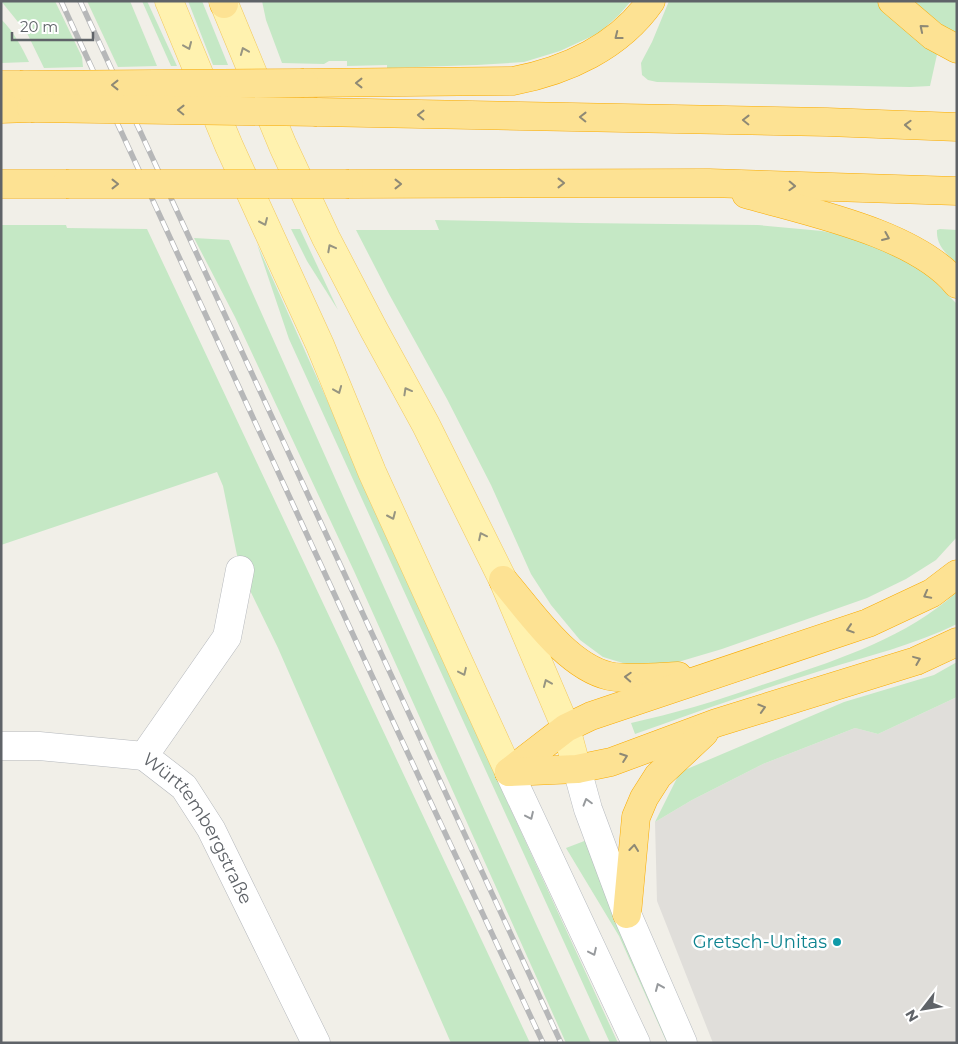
<svg xmlns="http://www.w3.org/2000/svg" width="958" height="1044" font-family="Montserrat,sans-serif">
  <rect width="100%" height="100%" fill="#f1efe8"/>
  <!-- industrial -->
  <polygon fill="#e0deda" points="957,697 957,1043 713,1043 657,901 655,822 692,800 763,764 855,728 878,734"/>
  <!-- green -->
  <g fill="#c5e8c5">
    <polygon points="1,1 55,1 82,57 83,67 44,68 27,33"/>
    <polygon points="87,1 130,1 157,66 118,67"/>
    <polygon points="142,1 147,1 177,66 171,66"/>
    <polygon points="188,1 202,1 228,65 213,65"/>
    <polygon points="262,1 631,1 619,15 599,33 560,51 524,62 477,65 387,68 387,65 347,66 347,61 329,61 324,64 282,63 266,20"/>
    <polygon points="669,1 876,1 898,22 938,50 930,86 910,87 657,82 648,80 642,75 641,63 643,59 652,42"/>
    <polygon points="911,1 957,1 957,34 945,27"/>
    <path d="M1 19C14 32 21 46 29 62L1 63Z"/>
    <polygon points="435,220 580,223 758,225 822,231 882,244 920,267 957,304 957,537 936,560 906,579 867,598 722,649 668,665 626,664 603,657 580,640 551,605 531,574 491,485 447,399 389,294 356,230 439,230"/>
    <polygon points="1,225 66,225 67,228 147,229 530,1043 451,1043 278,648 240,570 223,486 217,472 1,545"/>
    <polygon points="291,229 300,229 338,310 307,261"/>
    <path d="M940 229 957 230V264C947 254 936 246 937 230Z"/>
    <polygon points="194,238 229,240 351,514 536,924 591,1043 566,1043 354,571 235,317"/>
    <polygon points="257,244 505,797 618,1043 610,1043 289,339"/>
    <path d="M957 592V624C914 645 868 656 823 670 760 690 698 711 635 734L631 723C652 718 673 713 694 707 723 699 752 688 780 679 843 658 906 637 957 592Z"/>
    <polygon points="957,662 957,697 878,734 855,728 763,764 692,800 655,822 680,772 844,702 934,675"/>
    <polygon points="587,840 674,1043 667,1043 619,936 566,848"/>
  </g>
  <g fill="none" stroke-linecap="round" stroke-linejoin="round">
    <defs>
      <g id="minor">
        <polyline points="1,746 39,746 144,756"/>
        <path id="s1" d="M144 756 184 787 211 829 316 1043"/>
        <polyline points="144,756 227,637 240,570"/>
      </g>
      <g id="secondary">
        <polyline points="577,769 588,809 627,914 683,1043"/>
        <polyline points="509,772 636,1043"/>
      </g>
      <g id="primary">
        <polyline points="169,1 229,146 320,345 372,472 509,772"/>
        <polyline points="223,1 283,146 326,238 374,330 426,425 503,580 566,728 577,769"/>
      </g>
      <g id="motorway">
        <polyline points="892,1 933,36 957,49"/>
        <polyline points="224,4 224,1"/>
        <path d="M304 83 513 81C566 71 619 47 651 1"/>
        <polyline points="1,85 20,85"/>
        <polyline points="1,109 31,108"/>
        <polyline points="317,112 827,122 957,127"/>
        <polyline points="1,184 66,184"/>
        <polyline points="349,184 709,183 957,191"/>
        <path d="M746 194C808 212 915 233 957 284"/>
        <path d="M503 580C530 611 566 666 609 676 628 680 657 677 678 676"/>
        <polyline points="509,772 566,728 591,716 868,623 932,593 957,574"/>
        <polyline points="509,772 577,769 611,762 716,723 916,661 957,642"/>
        <polyline points="627,914 636,817 644,798 658,776 704,733"/>
      </g>
    </defs>
    <!-- minor casing -->
    <use href="#minor" stroke="#b5b8bc" stroke-width="29"/>
    <!-- secondary casing -->
    <use href="#secondary" stroke="#b6babf" stroke-width="29"/>
    <!-- primary casing -->
    <use href="#primary" stroke="#f2c960" stroke-width="29"/>
    <!-- motorway casing -->
    <use href="#motorway" stroke="#f9ab00" stroke-width="29"/>
    <!-- minor -->
    <use href="#minor" stroke="#fff" stroke-width="28"/>
    <!-- secondary -->
    <use href="#secondary" stroke="#fff" stroke-width="28"/>
    <!-- primary -->
    <use href="#primary" stroke="#fff2af" stroke-width="28"/>
    <!-- motorway -->
    <use href="#motorway" stroke="#fde293" stroke-width="28"/>
    <defs>
      <g id="rail">
        <polyline points="61,1 391,717 543,1043"/>
        <polyline points="80,1 561,1043"/>
      </g>
    </defs>
    <!-- rail casing -->
    <use href="#rail" stroke="#b6b7b8" stroke-width="5.5"/>
    <!-- rail -->
    <use href="#rail" stroke="#fff" stroke-width="4" stroke-dasharray="11" stroke-linecap="butt"/>
    <defs>
      <g id="motorway-bridge">
        <polyline points="20,85 304,83"/>
        <polyline points="31,108 317,112"/>
        <polyline points="66,184 349,184"/>
      </g>
    </defs>
    <!-- motorway-bridge casing -->
    <use href="#motorway-bridge" stroke="#f9ab00" stroke-width="29" stroke-linecap="butt"/>
    <!-- motorway-bridge -->
    <use href="#motorway-bridge" stroke="#fde293" stroke-width="28"/>
  </g>
  <!-- one-way arrows -->
  <defs><path id="oneway-chevron" d="M-2-3.5L2.5 0L-2 3.5" fill="none" stroke-width="1.6" stroke-linecap="round" stroke-linejoin="round" transform="scale(1.25)"/></defs>
  <g stroke="#8e8975">
    <use href="#oneway-chevron" transform="translate(923 28) rotate(-140)"/>
    <use href="#oneway-chevron" transform="translate(618 36) rotate(142)"/>
    <use href="#oneway-chevron" transform="translate(359 83) rotate(180)"/>
    <use href="#oneway-chevron" transform="translate(115 85) rotate(180)"/>
    <use href="#oneway-chevron" transform="translate(181 110) rotate(-179)"/>
    <use href="#oneway-chevron" transform="translate(421 115) rotate(-179)"/>
    <use href="#oneway-chevron" transform="translate(583 117) rotate(-179)"/>
    <use href="#oneway-chevron" transform="translate(746 120) rotate(-179)"/>
    <use href="#oneway-chevron" transform="translate(908 125) rotate(-178)"/>
    <use href="#oneway-chevron" transform="translate(561 183)"/>
    <use href="#oneway-chevron" transform="translate(115 184)"/>
    <use href="#oneway-chevron" transform="translate(398 184)"/>
    <use href="#oneway-chevron" transform="translate(792 186) rotate(2)"/>
    <use href="#oneway-chevron" transform="translate(886 237) rotate(23)"/>
    <use href="#oneway-chevron" transform="translate(927 595) rotate(152)"/>
    <use href="#oneway-chevron" transform="translate(850 629) rotate(162)"/>
    <use href="#oneway-chevron" transform="translate(917 660) rotate(-22)"/>
    <use href="#oneway-chevron" transform="translate(628 677) rotate(-177)"/>
    <use href="#oneway-chevron" transform="translate(762 708) rotate(-17)"/>
    <use href="#oneway-chevron" transform="translate(624 757) rotate(-20)"/>
    <use href="#oneway-chevron" transform="translate(634 848) rotate(-84)"/>
  </g>
  <g stroke="#979581">
    <use href="#oneway-chevron" transform="translate(188 46) rotate(67)"/>
    <use href="#oneway-chevron" transform="translate(244 51) rotate(-112)"/>
    <use href="#oneway-chevron" transform="translate(264 222) rotate(66)"/>
    <use href="#oneway-chevron" transform="translate(331 248) rotate(-118)"/>
    <use href="#oneway-chevron" transform="translate(338 390) rotate(68)"/>
    <use href="#oneway-chevron" transform="translate(407 391) rotate(-119)"/>
    <use href="#oneway-chevron" transform="translate(392 516) rotate(66)"/>
    <use href="#oneway-chevron" transform="translate(482 536) rotate(-116)"/>
    <use href="#oneway-chevron" transform="translate(463 672) rotate(65)"/>
    <use href="#oneway-chevron" transform="translate(547 683) rotate(-113)"/>
  </g>
  <g stroke="#979a9d">
    <use href="#oneway-chevron" transform="translate(587 802) rotate(-106)"/>
    <use href="#oneway-chevron" transform="translate(530 816) rotate(65)"/>
    <use href="#oneway-chevron" transform="translate(593 952) rotate(65)"/>
    <use href="#oneway-chevron" transform="translate(659 987) rotate(-113)"/>
  </g>
  <!-- markers -->
  <circle fill="#0f9aa8" stroke="#fff" stroke-width="2" cx="837" cy="942" r="5"/>
  <g text-anchor="middle" stroke-width="5" stroke-linejoin="round" paint-order="stroke">
    <!-- street labels -->
    <g font-size="18" fill="#5f6368" stroke="#fff">
      <text dy="6" stroke="none"><textPath href="#s1" startOffset="92">Württembergstraße</textPath></text>
    </g>
    <!-- culture labels -->
    <g font-size="18" fill="#0d838f" stroke="#fff" text-anchor="end">
      <text x="827" y="948">Gretsch-Unitas</text>
    </g>
  </g>
  <!-- border -->
  <rect width="958" height="1044" fill="none" stroke="#5f6368" stroke-width="5"/>
  <!-- north arrow -->
  <g transform="translate(923 1009) rotate(239)" stroke="#ffffff" stroke-width="4" paint-order="stroke">
  <path d="M0-4L9 19L0 12L-9 19Z" fill="#5f6368"/>
  <text y="-8" font-size="14" font-weight="bold" text-anchor="middle" fill="#5f6368">N</text>
  </g>
  <!-- scale -->
  <path d="M12 32v8h81v-8" fill="none" stroke="#5f6368" stroke-width="2.5"/>
  <text x="20" y="32" font-size="15" fill="#5f6368" stroke="#ffffff" stroke-width="4" paint-order="stroke">20 m</text>
</svg>
